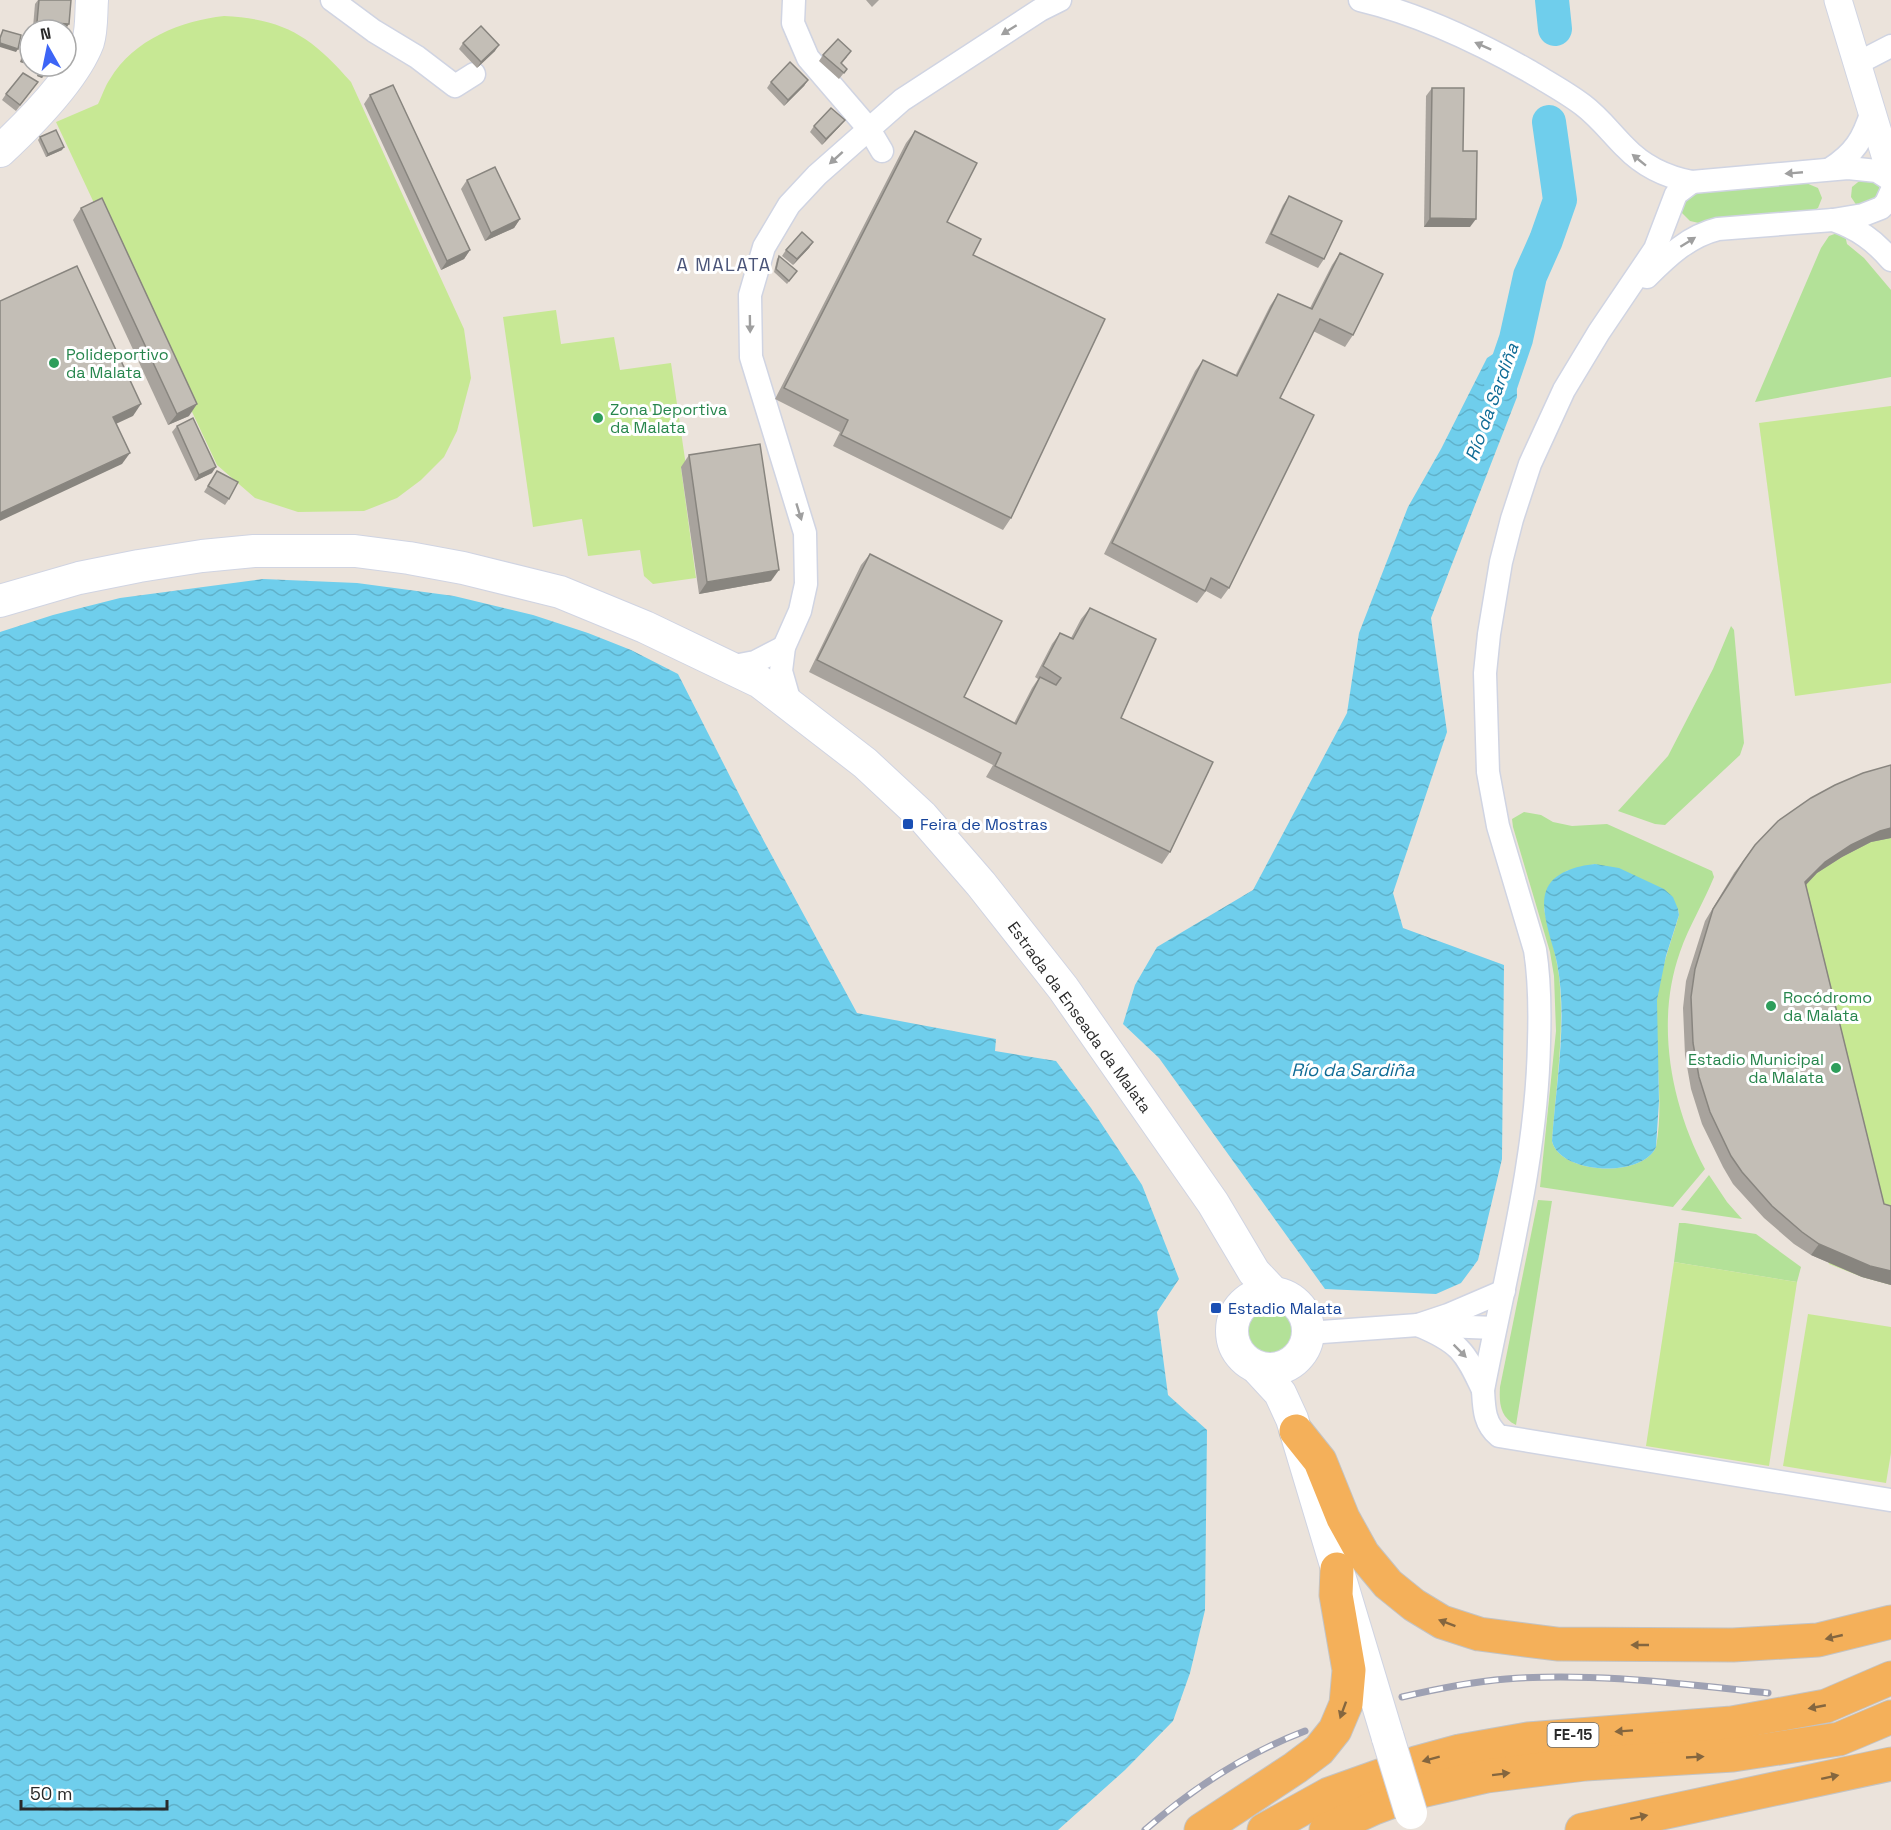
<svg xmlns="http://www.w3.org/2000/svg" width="1891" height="1830" font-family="'Space Grotesk',sans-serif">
  <defs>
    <pattern id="water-waves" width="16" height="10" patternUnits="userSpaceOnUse" patternTransform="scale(1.5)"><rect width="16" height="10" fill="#6fceec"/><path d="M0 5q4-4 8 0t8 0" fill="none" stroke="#60b1ca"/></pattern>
  </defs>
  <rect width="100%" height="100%" fill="#ebe3db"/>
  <!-- grass -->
  <g fill="#b3e198" fill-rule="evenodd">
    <polygon points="1863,178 1877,183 1881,191 1881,196 1857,206 1851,197 1852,187"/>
    <polygon points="1806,183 1818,188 1822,198 1818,208 1811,212 1699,223 1690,221 1681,212 1682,200 1697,193"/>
    <polygon points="1840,232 1845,235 1847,244 1864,258 1891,290 1891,377 1755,402 1821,248 1829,236"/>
    <polygon points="1731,626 1734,630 1744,743 1740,755 1665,825 1655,824 1618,811 1668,756 1713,669"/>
    <path d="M1524 812 1541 815 1553 822 1572 826 1607 824 1712 871 1714 877C1704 902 1689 926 1680 952 1655 1022 1671 1105 1705 1169L1673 1207 1540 1187 1556 1031 1554 976 1550 952 1513 827 1512 819ZM1595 864 1678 909 1679 915C1671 943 1660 970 1657 999 1653 1048 1665 1098 1656 1147 1642 1179 1559 1174 1552 1141 1556 1087 1565 1030 1559 976 1556 953 1549 931 1544 909L1566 871Z"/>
    <polygon points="1709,1175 1727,1202 1742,1219 1681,1210"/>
    <path d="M1538 1200 1552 1201 1516 1425C1500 1417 1499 1403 1500 1387Z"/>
    <polygon points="1679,1223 1685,1223 1756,1234 1801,1267 1797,1282 1674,1262"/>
    <circle cx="1269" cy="1330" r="23"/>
  </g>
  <!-- pitch -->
  <g fill="#c7e894">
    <path d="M224 16C285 19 312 37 351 82L464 329 471 378 457 431 444 457 421 480 397 498 364 511 298 512 255 498 217 465 56 122 98 104C102 96 105 86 110 79 134 39 181 21 224 16Z"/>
    <polygon points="556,310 561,344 614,337 620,370 671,363 686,466 681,468 696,578 653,584 644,576 640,550 588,556 582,519 533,527 503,317"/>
    <polygon points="1891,406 1891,683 1795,696 1759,423"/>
    <polygon points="1891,775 1891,1285 1862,1277 1829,1264 1734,873"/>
    <polygon points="1674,1262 1797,1282 1769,1466 1646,1446"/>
    <polygon points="1808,1314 1891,1327 1891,1453 1886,1483 1783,1466"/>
  </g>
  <!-- water -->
  <g fill="url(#water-waves)">
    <polygon points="1516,339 1517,397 1431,618 1447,732 1393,893 1403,928 1504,965 1502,1159 1478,1260 1461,1283 1436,1294 1325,1289 1159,1058 1123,1024 1135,985 1157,947 1253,890 1347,713 1359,633 1408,507 1441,449 1487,358"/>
    <polygon points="263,579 357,583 454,596 533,615 588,633 631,650 678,674 745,806 857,1013 996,1039 995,1051 1056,1061 1091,1108 1142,1185 1179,1279 1157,1312 1168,1395 1207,1430 1205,1610 1190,1673 1173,1721 1125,1770 1058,1830 0,1830 0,632 53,615 120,598"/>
    <path d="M1595 864 1619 868 1664 889 1673 897 1678 909 1679 915 1666 956 1657 1000 1659 1101 1656 1147C1642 1179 1559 1174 1552 1141 1556 1083 1568 1020 1557 963 1553 943 1539 911 1546 891 1553 872 1576 866 1595 864Z"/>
  </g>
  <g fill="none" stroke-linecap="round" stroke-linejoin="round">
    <!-- river -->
    <g stroke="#6fceec" stroke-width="34">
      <polyline points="1552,0 1555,29"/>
      <polyline points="1501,383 1516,339 1530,276 1546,240 1560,200 1549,122"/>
    </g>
    <defs>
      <g id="minor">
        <polyline points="332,0 374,31 417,57 455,86 474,74"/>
        <polyline points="794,0 793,23 808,58 869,129 882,151"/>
        <path d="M1360 0C1419 14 1476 41 1529 71 1547 82 1566 92 1583 105 1599 117 1611 133 1625 147 1644 167 1666 177 1692 182L1848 168 1877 171 1891 180"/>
        <polyline points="1858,63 1891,46"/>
        <path d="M1830 169C1855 153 1863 139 1872 111"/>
        <path d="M1692 182 1676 194 1655 249 1599 332 1564 390 1530 464 1512 519 1501 562 1489 634 1485 673 1488 772 1498 826 1535 950C1540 981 1540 1011 1539 1042 1537 1160 1505 1275 1483 1390 1484 1408 1484 1424 1499 1436L1890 1500"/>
        <path d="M1833 220C1858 229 1874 240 1891 260"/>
        <path d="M1647 277C1668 256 1689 236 1718 229L1833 220 1863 215 1881 208 1886 203 1891 192"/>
        <polyline points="729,667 755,662 784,647"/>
        <polyline points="791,706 781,671 784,647 800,611 806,584 805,533 751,357 750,295 764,247 789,205 817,175 902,100 1040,10 1060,0"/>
        <polyline points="1308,1333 1418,1325 1495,1328"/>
        <path d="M1483 1390C1465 1351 1459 1342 1418 1325L1448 1315 1504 1291"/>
      </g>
      <polyline id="tertiary" points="1838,0 1891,175"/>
      <g id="secondary">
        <path d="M0 151C29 124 74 79 88 42 92 29 91 13 92 0"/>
        <polyline points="0,601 79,578 139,566 202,556 254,551 355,551 409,558 463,568 560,592 645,627 760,682 865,763 922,816 981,884 1063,988 1213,1203 1254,1272 1273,1292"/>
        <circle cx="1270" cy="1331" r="38"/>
        <polyline points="1256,1367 1280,1393 1292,1419 1388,1738"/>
      </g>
      <g id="trunk">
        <polyline points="1296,1431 1320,1461 1343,1518 1363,1554 1388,1584 1414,1605 1442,1622 1479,1634 1557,1644 1733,1645 1818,1640 1891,1622"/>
        <polyline points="1201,1830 1295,1768 1319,1750 1335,1730 1346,1704 1349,1670 1336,1595 1337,1569"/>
        <polyline points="1264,1830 1329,1794 1416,1763 1460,1751 1528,1739 1732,1723 1826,1706 1891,1678"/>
        <polyline points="1326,1830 1374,1808 1417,1792 1487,1776 1585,1764 1733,1755 1839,1739 1891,1717"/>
        <polyline points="1582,1830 1891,1764"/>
      </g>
    </defs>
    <!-- minor casing -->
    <use href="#minor" stroke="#d0d4e2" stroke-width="25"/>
    <!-- tertiary casing -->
    <use href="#tertiary" stroke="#d0d4e2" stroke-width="29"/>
    <!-- secondary casing -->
    <use href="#secondary" stroke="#d0d4e2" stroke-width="34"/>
    <!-- trunk casing -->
    <use href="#trunk" stroke="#c3c3c3" stroke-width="35"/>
    <!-- minor -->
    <use href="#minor" stroke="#fff" stroke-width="22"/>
    <!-- tertiary -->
    <use href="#tertiary" stroke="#fff" stroke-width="27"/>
    <!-- secondary -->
    <use href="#secondary" stroke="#fff" stroke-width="32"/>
    <!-- trunk -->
    <use href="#trunk" stroke="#f4b05a" stroke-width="33"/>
    <defs>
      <g id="rail">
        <path d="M1402 1697C1436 1689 1471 1682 1506 1679 1593 1672 1681 1684 1768 1693"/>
        <path d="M1145 1830C1193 1788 1245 1754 1305 1731"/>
      </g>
    </defs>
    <!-- rail casing -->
    <use href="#rail" stroke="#9ea1b3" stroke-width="7"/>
    <!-- rail -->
    <use href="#rail" stroke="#fff" stroke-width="4.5" stroke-dasharray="14" stroke-linecap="butt"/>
    <defs>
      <polyline id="secondary-bridge" points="1388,1738 1411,1813"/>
    </defs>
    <!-- secondary-bridge casing -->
    <use href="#secondary-bridge" stroke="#d0d4e2" stroke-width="34" stroke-linecap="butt"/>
    <!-- secondary-bridge -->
    <use href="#secondary-bridge" stroke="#fff" stroke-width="32"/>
  </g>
  <!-- wall -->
  <g fill="#a8a39d">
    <polygon points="38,0 65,0 33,27 35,4"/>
    <polygon points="866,0 879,0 872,7"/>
    <polygon points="30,35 30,65 20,62 26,40"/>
    <polygon points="463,43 495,51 477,68 459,49"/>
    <polygon points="823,55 847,57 841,64 847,69 839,79 819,61"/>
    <polygon points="34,66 50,66 42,78 37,76 39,68"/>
    <polygon points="808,80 804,86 784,106 767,88 771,82"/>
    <polygon points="38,82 16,111 2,100 6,94"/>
    <polygon points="1432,88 1463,151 1470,227 1424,227 1426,96"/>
    <polygon points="370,95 470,250 464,259 441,270 364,104"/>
    <polygon points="814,126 840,126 822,145 810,132"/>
    <polygon points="915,131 947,222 973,255 1011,518 1003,530 833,446 840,432 775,399 906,143"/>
    <polygon points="40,137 62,150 46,157 38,140"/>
    <polygon points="467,180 520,219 514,228 485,241 461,189"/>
    <polygon points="1289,196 1324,259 1318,268 1265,243 1283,205"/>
    <polygon points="81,208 189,416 168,425 73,220"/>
    <polygon points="813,242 809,248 793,265 782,256 786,250"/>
    <polygon points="1340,253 1353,335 1345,347 1313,331 1280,398 1229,588 1221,599 1206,591 1197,603 1104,554 1195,371 1203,360 1235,376 1270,306 1278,294 1310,308 1332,265"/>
    <polygon points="779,256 797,271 787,284 774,272 777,259"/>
    <polygon points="177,426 212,473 195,481 172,432"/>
    <polygon points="689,455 771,581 699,594 681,467"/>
    <polygon points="217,471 229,499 225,505 204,492"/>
    <polygon points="870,554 964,697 1014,723 1032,688 1038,679 1035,677 1052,644 1060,633 1071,638 1081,619 1090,608 1121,718 1170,852 1162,864 986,777 993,765 809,672 861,565"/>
    <polygon points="1891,765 1891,838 1871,842 1842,857 1817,873 1806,885 1884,1204 1891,1206 1891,1285 1862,1277 1811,1255 1794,1244 1764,1218 1733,1184 1723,1167 1702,1124 1691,1089 1685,1055 1683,1008 1686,981 1705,921 1734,873 1755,845"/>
  </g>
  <!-- shaded-wall -->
  <g fill="#88857f">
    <polygon points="37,22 69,24 65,30 33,27"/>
    <polygon points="0,43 18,49 16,52 0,47"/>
    <polygon points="499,45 495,51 477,68 481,62"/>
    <polygon points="24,56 30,58 30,65 20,62"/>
    <polygon points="41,70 46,72 42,78 37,76"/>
    <polygon points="808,80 804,86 784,106 788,100"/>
    <polygon points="845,120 840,126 822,145 826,139"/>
    <polygon points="64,147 62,150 46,157 48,154"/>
    <polygon points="1430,218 1476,219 1470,227 1424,227"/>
    <polygon points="520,219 514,228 485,241 491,233"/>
    <polygon points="813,242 809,248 793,265 797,259"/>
    <polygon points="470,250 464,259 441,270 447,261"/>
    <polygon points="141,404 133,416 105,429 113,417"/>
    <polygon points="197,404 189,416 168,425 177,414"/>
    <polygon points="130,453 122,464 0,521 0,513"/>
    <polygon points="216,467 212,473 195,481 199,475"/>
    <polygon points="779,570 771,581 699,594 707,582"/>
    <polygon points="1891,828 1891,838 1871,842 1842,857 1817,873 1797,894 1805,882 1825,862 1851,845 1880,831"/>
    <polygon points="1819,1244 1891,1271 1891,1285 1862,1277 1811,1255"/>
  </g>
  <!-- building -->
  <g fill="#c3beb6" stroke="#88857f" stroke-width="1.5">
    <polygon points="39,0 71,0 69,24 37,22"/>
    <polygon points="481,26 499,45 481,62 463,43"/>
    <polygon points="3,30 21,35 18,49 0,43 0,38"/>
    <polygon points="30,36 30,58 24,56"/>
    <polygon points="838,39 851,51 841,63 847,69 844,73 823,55"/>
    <polygon points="790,62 808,80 788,100 771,82"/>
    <polygon points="42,66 50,66 46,72 41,70"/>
    <polygon points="23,73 38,82 20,105 6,94"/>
    <polygon points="393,85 470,250 447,261 370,95"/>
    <polygon points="1432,88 1464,88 1463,151 1477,151 1476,219 1430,218"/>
    <polygon points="831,108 845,120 826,139 814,126"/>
    <polygon points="56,130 64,147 48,154 40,137"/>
    <polygon points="915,131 977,163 947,222 981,239 973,255 1105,319 1011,518 841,435 848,420 784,388"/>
    <polygon points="495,167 520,219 491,233 467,180"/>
    <polygon points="1289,196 1342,221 1324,259 1271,234"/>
    <polygon points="102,198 197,404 177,414 81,208"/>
    <polygon points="802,232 813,242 797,259 786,250"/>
    <polygon points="1340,253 1383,274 1353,335 1320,319 1280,398 1314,415 1229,588 1211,578 1205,591 1112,543 1203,360 1237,376 1278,294 1312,309"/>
    <polygon points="779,256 797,271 789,281 776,269"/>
    <polygon points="77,266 141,404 113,417 130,453 0,513 0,301"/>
    <polygon points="193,418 216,467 199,475 177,426"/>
    <polygon points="760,444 779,570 707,582 689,455"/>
    <polygon points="217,471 238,482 229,499 208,486"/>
    <polygon points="870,554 1002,621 964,697 1016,724 1040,677 1056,685 1061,678 1043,666 1060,633 1073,639 1090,608 1156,639 1121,718 1213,762 1170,852 995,766 1001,753 817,660"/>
    <polygon points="1891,765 1891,828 1880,831 1851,845 1825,862 1805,882 1884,1204 1891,1206 1891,1271 1870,1266 1819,1244 1802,1232 1772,1206 1742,1172 1731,1156 1710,1112 1699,1077 1693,1043 1691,997 1695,969 1713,909 1743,862 1755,845 1778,821 1811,798 1835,785 1863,773"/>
  </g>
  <!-- one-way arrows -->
  <defs><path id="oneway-solid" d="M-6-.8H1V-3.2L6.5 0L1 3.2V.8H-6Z" transform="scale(1.5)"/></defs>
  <g fill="#9f9f9f">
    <use href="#oneway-solid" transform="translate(1009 30) rotate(148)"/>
    <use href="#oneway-solid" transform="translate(1483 46) rotate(-156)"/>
    <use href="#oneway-solid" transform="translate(836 158) rotate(138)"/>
    <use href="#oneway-solid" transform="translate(1639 160) rotate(-141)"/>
    <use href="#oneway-solid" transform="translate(1794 173) rotate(175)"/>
    <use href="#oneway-solid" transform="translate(1688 242) rotate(-32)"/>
    <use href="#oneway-solid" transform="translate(750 324) rotate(89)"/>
    <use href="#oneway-solid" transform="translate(799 512) rotate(73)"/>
    <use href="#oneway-solid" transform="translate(1460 1351) rotate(45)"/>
  </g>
  <g fill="#84663f">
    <use href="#oneway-solid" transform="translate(1447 1623) rotate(-159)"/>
    <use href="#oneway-solid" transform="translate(1834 1637) rotate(167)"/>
    <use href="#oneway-solid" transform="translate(1640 1645) rotate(180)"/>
    <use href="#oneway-solid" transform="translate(1817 1707) rotate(169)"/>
    <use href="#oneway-solid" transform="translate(1343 1710) rotate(110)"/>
    <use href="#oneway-solid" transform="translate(1624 1731) rotate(176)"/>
    <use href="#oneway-solid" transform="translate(1695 1757) rotate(-3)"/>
    <use href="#oneway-solid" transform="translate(1431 1759) rotate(165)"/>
    <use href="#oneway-solid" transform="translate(1501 1774) rotate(-7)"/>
    <use href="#oneway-solid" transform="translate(1830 1777) rotate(-12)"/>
    <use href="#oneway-solid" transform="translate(1639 1817) rotate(-12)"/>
  </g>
  <!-- markers -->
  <g fill="#2e9e5b" stroke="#fff" stroke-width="2">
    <circle cx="54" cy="363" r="6"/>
    <circle cx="598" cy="418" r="6"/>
    <circle cx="1771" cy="1006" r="6"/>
    <circle cx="1836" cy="1068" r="6"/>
  </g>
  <g fill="#1a4fb4" stroke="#fff" stroke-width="2">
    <rect x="902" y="818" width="12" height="12" rx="3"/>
    <rect x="1210" y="1302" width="12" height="12" rx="3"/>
  </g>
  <g text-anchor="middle" stroke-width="6" stroke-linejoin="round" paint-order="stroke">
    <!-- shield labels -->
    <rect fill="#fff" stroke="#696969" stroke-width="1.5" x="1547.5" y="1723" width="51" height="24" rx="4.5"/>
    <g font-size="15" font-weight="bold" fill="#292929">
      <text x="1573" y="1740">FE-15</text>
    </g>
    <!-- leisure labels -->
    <g font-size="16" fill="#27864d" stroke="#fff" text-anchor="start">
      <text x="66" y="360">Polideportivo<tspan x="66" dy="18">da Malata</tspan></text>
      <text x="610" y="415">Zona Deportiva<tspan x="610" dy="18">da Malata</tspan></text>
      <text x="1783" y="1003">Rocódromo<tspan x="1783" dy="18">da Malata</tspan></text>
      <text x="1824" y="1065" text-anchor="end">Estadio Municipal<tspan x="1824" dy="18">da Malata</tspan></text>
    </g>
    <!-- transit labels -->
    <g font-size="16" fill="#164399" stroke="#fff" text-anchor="start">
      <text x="920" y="830">Feira de Mostras</text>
      <text x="1228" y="1314">Estadio Malata</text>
    </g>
    <!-- street labels -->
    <g font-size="16" fill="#292929" stroke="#fff">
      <text transform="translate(1080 1017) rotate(54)" y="6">Estrada da Enseada da Malata</text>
    </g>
    <!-- neighbourhood labels -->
    <g font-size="18" letter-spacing="1.5" fill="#4a5478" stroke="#fff">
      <text x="724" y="271">A MALATA</text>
    </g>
    <!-- water labels -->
    <g font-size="18" font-style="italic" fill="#106c96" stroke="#fff">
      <text transform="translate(1492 402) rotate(-70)" y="6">Río da Sardiña</text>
      <text x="1353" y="1076">Río da Sardiña</text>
    </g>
  </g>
  <!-- north arrow -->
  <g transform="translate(48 48) rotate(351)"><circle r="28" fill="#ffffff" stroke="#a9a9a9" stroke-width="1.5"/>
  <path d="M0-4.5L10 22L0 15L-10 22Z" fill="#3d65f6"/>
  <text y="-9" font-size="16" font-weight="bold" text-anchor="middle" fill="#292929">N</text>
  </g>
  <!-- scale -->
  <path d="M21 1800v9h146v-9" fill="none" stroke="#292929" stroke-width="3"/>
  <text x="30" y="1800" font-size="18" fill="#292929" stroke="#ffffff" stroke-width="4.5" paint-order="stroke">50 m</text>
</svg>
